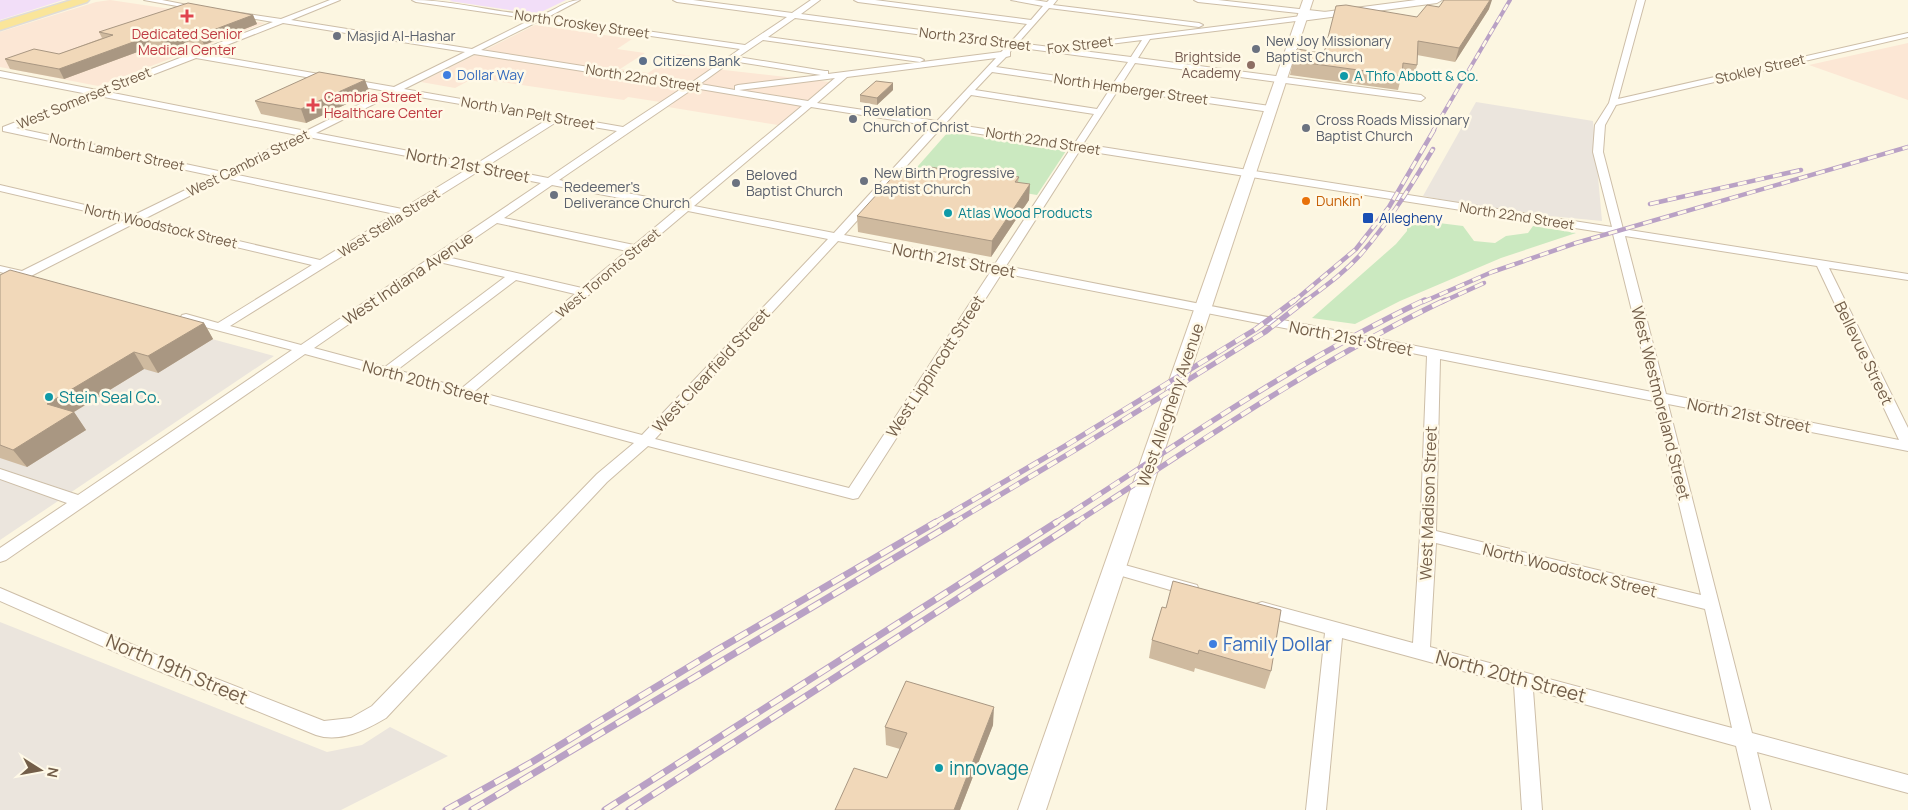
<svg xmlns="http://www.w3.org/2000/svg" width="1908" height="810" font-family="Manrope,sans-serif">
  <rect width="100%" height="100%" fill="#fcf6e1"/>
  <!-- commercial -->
  <g fill="#fce7d5">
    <polygon points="110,0 265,23 98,86 0,67 0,32 96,2"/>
    <polygon points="535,25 632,39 617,49 645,53 620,69 648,73 677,54 719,59 706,68 830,82 778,125 668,107 673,104 628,97 624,100 474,78 455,88 421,82"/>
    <polygon points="1908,43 1908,100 1809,65"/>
  </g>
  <!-- industrial -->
  <g fill="#ebe5dd">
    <polygon points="1476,102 1593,121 1602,221 1509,212 1423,196"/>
    <polygon points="21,287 274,356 0,540 0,297"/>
    <polygon points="0,622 327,752 362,745 390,727 448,756 341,810 0,810"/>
  </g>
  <!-- education -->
  <g fill="#f2def8">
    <polygon points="0,0 63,0 0,20"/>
    <polygon points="452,0 566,0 537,14 449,1"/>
  </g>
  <!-- green -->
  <g fill="#cbe9c0">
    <polygon points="948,132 1066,151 1037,195 911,174"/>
    <polygon points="1415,220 1463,226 1474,241 1495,243 1506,236 1528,233 1533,226 1576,233 1501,258 1400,301 1355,324 1312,318 1396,244 1407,231 1407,221"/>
  </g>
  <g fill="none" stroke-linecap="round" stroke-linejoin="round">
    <defs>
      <g id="minor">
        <polygon points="144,0 162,0 203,8 199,10"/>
        <path d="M330 0H340L291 20 472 49 532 19 416 2 412 0C454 0 495 13 536 15 550 16 563 0 580 0L548 17 745 45 787 17 677 2 673 0H693L792 13 811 0H820L801 14 1011 42 1027 24 858 2 854 0H875L1031 20 1043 6 1011 0H1034L1047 2 1049 0H1057L1053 5 1199 23 1203 25 1199 27 1049 8 1018 43 1131 57 1142 40 1070 49 1066 47 1070 45 1301 16 1305 18 1304 20 1150 39 1138 58 1421 95 1425 98 1421 101 1135 63 1121 85 1270 106 1274 109 1270 112 1118 90 1083 144 1612 227 1593 152 1595 125 1609 103 1637 0H1645L1618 99 1908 33V37L1616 105 1605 125 1603 152 1623 229 1908 274V280L1829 268 1908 428V451L1668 404 1752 733 1908 775V793L1757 752 1771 810H1751L1736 746 1533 690 1542 810H1522L1514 685 1342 638 1326 810H1306L1325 633 1256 614 1253 609 1256 604 1262 602 1413 643 1420 535 1427 356 1002 273 858 498 853 499 648 446 607 482 386 718C366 730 340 743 316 735L154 669 0 601V588L166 659 324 721 351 718 372 706 597 474 634 443 305 354 6 560 0 562V548L67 503 0 479V469L78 495 292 350 182 321 180 318 182 315 186 314 218 323 312 265 135 223 29 277 0 290V281L12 275 0 272V266L22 271 124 220 0 191V185L132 216 214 176 3 131V127L88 94 0 77V71L97 90 273 22 237 16 233 14 234 12 281 19ZM795 18 1007 46 1001 52 828 74V71H825L738 57 763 40 920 62 924 60 920 58 768 37ZM541 20 740 49 691 83 481 50ZM283 23 465 52 394 87 204 54ZM1014 47 1128 62 1113 84 996 67 1006 57 1010 56V52ZM474 54 684 87 623 127 404 89ZM196 58 386 91 306 131 108 92ZM996 58 937 121 817 103 847 77ZM732 61 821 75 738 85 735 86V90L700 84ZM992 72 1110 89 1097 109 975 90ZM835 78 808 101 739 90ZM694 88 802 106 684 204 559 180ZM396 93 548 119 476 164 316 133ZM971 95 1094 114 1075 143 946 123ZM99 96 297 135 223 172 16 128ZM811 107 932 126 834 233 694 206ZM558 121 617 131 548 178 487 166ZM941 128 1071 148 995 264 844 235ZM308 137 469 168 402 209 233 174ZM1080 150 1613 234 1652 392 1006 266ZM479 171 541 183 301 345 230 326ZM225 178 395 214 320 260 144 219ZM552 185 677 209 634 245 504 218ZM688 211 828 239 642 435 475 391ZM497 223 627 251 582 288 447 257ZM1625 236 1817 266 1899 440 1666 394ZM838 241 991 271 849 488 655 439ZM439 262 505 277 385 367 314 348ZM516 280 575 294 462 388 397 370ZM1440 359 1654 401 1701 595 1436 531ZM1436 543 1705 609 1732 728 1430 647Z"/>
        <polygon points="1194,0 1218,0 1326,12 1330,14 1326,16 1198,2"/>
        <polygon points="1114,562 1197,585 1199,590 1197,595 1191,596 1108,572 1106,568 1108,564"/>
      </g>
      <polygon id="tertiary" points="1416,0 1442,0 1437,3 1301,21 1296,18 1301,15"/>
      <polygon id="secondary" points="1303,0 1313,0 1046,810 1018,810"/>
      <polygon id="primary" points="72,0 89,0 87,2 0,30 0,22"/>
    </defs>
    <!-- minor casing -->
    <use href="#minor" stroke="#cdbea8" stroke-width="2"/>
    <!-- tertiary casing -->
    <use href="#tertiary" stroke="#cdbea8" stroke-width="2"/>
    <!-- secondary casing -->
    <use href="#secondary" stroke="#d0bfa7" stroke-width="2"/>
    <!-- primary casing -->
    <use href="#primary" stroke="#e0dcd7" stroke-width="3"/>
    <!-- minor -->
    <use href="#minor" fill="#fff" fill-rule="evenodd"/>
    <!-- tertiary -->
    <use href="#tertiary" fill="#fff" fill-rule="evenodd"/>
    <!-- secondary -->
    <use href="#secondary" fill="#fff" fill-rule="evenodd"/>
    <!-- primary -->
    <use href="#primary" fill="#fae59a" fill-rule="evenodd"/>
    <defs>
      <polyline id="rail-far3" points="1433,131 1510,0"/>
      <g id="rail-far2">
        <polyline points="1650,204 1801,170"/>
        <polyline points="1293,302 1356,249 1389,207 1434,130"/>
        <path d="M1304 302C1324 287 1344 273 1361 254 1389 222 1411 186 1433 149"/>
        <polyline points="1423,302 1492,272 1576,243 1908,147"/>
        <polyline points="1442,302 1484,283"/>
      </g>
      <g id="rail-far1">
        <polyline points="934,523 1065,446 1256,329 1295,300"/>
        <polyline points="953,523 1080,447 1265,332 1306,300"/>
        <path d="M1055 523C1176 446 1295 361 1425 300"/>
        <path d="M1075 523C1196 445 1315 362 1445 300"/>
      </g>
      <g id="rail">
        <polyline points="446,810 532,762 717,650 936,522"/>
        <polyline points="472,810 955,522"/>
        <polyline points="605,810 1057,522"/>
        <polyline points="629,810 1077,522"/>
      </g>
    </defs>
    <!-- rail-far3 casing -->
    <use href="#rail-far3" stroke="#b9a1c5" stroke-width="4"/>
    <!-- rail-far2 casing -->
    <use href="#rail-far2" stroke="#b9a1c5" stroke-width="4.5"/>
    <!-- rail-far1 casing -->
    <use href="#rail-far1" stroke="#b9a1c5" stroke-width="5.5"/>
    <!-- rail casing -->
    <use href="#rail" stroke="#b9a1c5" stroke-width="7"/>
    <!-- rail-far3 -->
    <use href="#rail-far3" stroke="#fff9e7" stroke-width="2.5" stroke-dasharray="7" stroke-linecap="butt"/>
    <!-- rail-far2 -->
    <use href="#rail-far2" stroke="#fff9e7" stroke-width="3" stroke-dasharray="9" stroke-linecap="butt"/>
    <!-- rail-far1 -->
    <use href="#rail-far1" stroke="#fff9e7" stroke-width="4" stroke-dasharray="11" stroke-linecap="butt"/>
    <!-- rail -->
    <use href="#rail" stroke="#fff9e7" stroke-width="5" stroke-dasharray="14" stroke-linecap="butt"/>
  </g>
  <!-- wall -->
  <g fill="#cfba9f">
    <polygon points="1439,7 1489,9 1455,62 1417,55 1417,65 1413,79 1401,78 1398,90 1290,75 1293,61 1324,53 1417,17"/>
    <polygon points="253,15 257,24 204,45 188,42 167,50 151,47 64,79 10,69 5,59 59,54 102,38 99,32"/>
    <polygon points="893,90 877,105 860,102 860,95"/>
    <polygon points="370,93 306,123 261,114 255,101"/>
    <polygon points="923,172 977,175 1019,177 1018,182 1029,200 991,257 858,232 857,216"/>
    <polygon points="0,275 204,323 213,339 158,373 144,369 74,412 86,430 27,467 0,458"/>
    <polygon points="1162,607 1271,671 1265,689 1195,668 1194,672 1149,658 1152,640"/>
    <polygon points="993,725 960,810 835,810 887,778 900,749 886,745 885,727"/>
  </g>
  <!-- shaded-wall -->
  <g fill="#a99782">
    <polygon points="1490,0 1492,0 1489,9 1455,62 1459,48"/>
    <polygon points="253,15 257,24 204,45 200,35"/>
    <polygon points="183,32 188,42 167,50 163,40"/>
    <polygon points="147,37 151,47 64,79 59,69"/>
    <polygon points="365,80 370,93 306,123 301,109"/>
    <polygon points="893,83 893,90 877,105 877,98"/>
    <polygon points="1030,184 1029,200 991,257 992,241"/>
    <polygon points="204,323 213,339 158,373 148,356"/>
    <polygon points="134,352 144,369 59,421 47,404"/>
    <polygon points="74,412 86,430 27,467 13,450"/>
    <polygon points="994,707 993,725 960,810 954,810"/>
  </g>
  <!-- building -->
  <g fill="#f1d8b9" stroke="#a99782">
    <polygon points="1444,0 1490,0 1459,48 1418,41 1417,65 1403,63 1402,76 1293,61 1297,49 1324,53 1336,6 1346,5 1417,17 1427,5 1439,7"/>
    <polygon points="188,3 253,15 200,35 183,32 163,40 147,37 59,69 5,59 34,49 59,54 113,35 99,32"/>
    <polygon points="319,72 365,80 301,109 255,101"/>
    <polygon points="876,81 893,83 877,98 860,95"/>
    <polygon points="930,167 977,175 981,170 1019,177 1015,182 1030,184 992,241 857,216 901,168 923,172"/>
    <polygon points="10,270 204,323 148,356 134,352 47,404 74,412 13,450 0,445 0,275"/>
    <polygon points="1173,581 1281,610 1271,671 1199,650 1198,654 1152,640 1162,607 1166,608"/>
    <polygon points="906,681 994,707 954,810 835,810 854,768 887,778 907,733 885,727"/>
  </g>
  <!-- markers -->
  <g fill="#e0444e" stroke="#fff9e7" stroke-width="2">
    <path d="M184.5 8.5h5v5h5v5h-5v5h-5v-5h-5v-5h5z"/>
    <path d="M310.5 97.5h5v5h5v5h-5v5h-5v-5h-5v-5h5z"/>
  </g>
  <g fill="#6b7280" stroke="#fff9e7" stroke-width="2">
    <circle cx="337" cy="36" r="5"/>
    <circle cx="1256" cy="49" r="5"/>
    <circle cx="853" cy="119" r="5"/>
    <circle cx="1306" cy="128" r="5"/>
    <circle cx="864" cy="181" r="5"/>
    <circle cx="736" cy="183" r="5"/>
    <circle cx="554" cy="195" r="5"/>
  </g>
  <circle fill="#5c6f8a" stroke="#fff9e7" stroke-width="2" cx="643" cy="61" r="5"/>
  <circle fill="#8d6e63" stroke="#fff9e7" stroke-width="2" cx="1251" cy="65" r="5"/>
  <g fill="#3f7fe0" stroke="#fff9e7" stroke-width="2">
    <circle cx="447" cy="75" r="5"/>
    <circle cx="1213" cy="644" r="5"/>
  </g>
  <g fill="#0f9aa8" stroke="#fff9e7" stroke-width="2">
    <circle cx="1344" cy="76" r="5"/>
    <circle cx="948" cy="213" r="5"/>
    <circle cx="49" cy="397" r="5"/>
    <circle cx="939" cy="768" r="5"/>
  </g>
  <circle fill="#e8710a" stroke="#fff9e7" stroke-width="2" cx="1306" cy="201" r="5"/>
  <rect fill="#1a4fb4" stroke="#fff9e7" stroke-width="2" x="1362" y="212" width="12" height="12" rx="2.5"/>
  <g text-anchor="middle" stroke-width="5" stroke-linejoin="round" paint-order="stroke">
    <!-- far-street labels -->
    <g font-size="14" fill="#735e49" stroke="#fff9e7">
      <text transform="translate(582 24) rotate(8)" y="5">North Croskey Street</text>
      <text transform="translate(975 39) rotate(7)" y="5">North 23rd Street</text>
      <text transform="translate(1080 45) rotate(-7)" y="5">Fox Street</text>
      <text transform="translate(1760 69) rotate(-13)" y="5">Stokley Street</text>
      <text transform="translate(643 78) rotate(9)" y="5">North 22nd Street</text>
      <text transform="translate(1131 89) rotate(8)" y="5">North Hemberger Street</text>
      <text transform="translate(84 98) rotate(-22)" y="5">West Somerset Street</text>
      <text transform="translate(528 113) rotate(10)" y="5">North Van Pelt Street</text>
      <text transform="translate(1043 141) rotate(9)" y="5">North 22nd Street</text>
      <text transform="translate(117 152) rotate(12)" y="5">North Lambert Street</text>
      <text transform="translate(248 163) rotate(-26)" y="5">West Cambria Street</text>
      <text transform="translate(1517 216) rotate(9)" y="5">North 22nd Street</text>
      <text transform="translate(389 223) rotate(-32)" y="5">West Stella Street</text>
      <text transform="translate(161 226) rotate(13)" y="5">North Woodstock Street</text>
      <text transform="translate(608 273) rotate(-40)" y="5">West Toronto Street</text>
    </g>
    <!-- far-health labels -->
    <g font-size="14" fill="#be3a42" stroke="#fff9e7">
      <text x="187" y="39">Dedicated Senior<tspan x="187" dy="16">Medical Center</tspan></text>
      <text x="324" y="102" text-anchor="start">Cambria Street<tspan x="324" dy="16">Healthcare Center</tspan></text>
    </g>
    <!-- far-worship labels -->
    <g font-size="14" fill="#5b616d" stroke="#fff9e7" text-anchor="start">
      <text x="347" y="41">Masjid Al-Hashar</text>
      <text x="1266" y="46">New Joy Missionary<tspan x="1266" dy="16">Baptist Church</tspan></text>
      <text x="863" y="116">Revelation<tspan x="863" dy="16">Church of Christ</tspan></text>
      <text x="1316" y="125">Cross Roads Missionary<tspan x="1316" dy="16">Baptist Church</tspan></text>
      <text x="874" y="178">New Birth Progressive<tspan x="874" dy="16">Baptist Church</tspan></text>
      <text x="746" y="180">Beloved<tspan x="746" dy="16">Baptist Church</tspan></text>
      <text x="564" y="192">Redeemer's<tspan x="564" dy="16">Deliverance Church</tspan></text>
    </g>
    <!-- far-education labels -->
    <g font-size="14" fill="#785e54" stroke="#fff9e7" text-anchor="end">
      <text x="1241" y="62">Brightside<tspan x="1241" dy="16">Academy</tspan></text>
    </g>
    <!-- far-service labels -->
    <g font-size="14" fill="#4e5e75" stroke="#fff9e7" text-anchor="start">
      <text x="653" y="66">Citizens Bank</text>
    </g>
    <!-- far-shop labels -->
    <g font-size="14" fill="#366cbe" stroke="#fff9e7" text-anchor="start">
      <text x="457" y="80">Dollar Way</text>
    </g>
    <!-- far-culture labels -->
    <g font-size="14" fill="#0d838f" stroke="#fff9e7" text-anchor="start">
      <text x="1354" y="81">A Thfo Abbott &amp; Co.</text>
      <text x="958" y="218">Atlas Wood Products</text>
    </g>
    <!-- far-food labels -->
    <g font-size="14" fill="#c56008" stroke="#fff9e7" text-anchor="start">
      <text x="1316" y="206">Dunkin'</text>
    </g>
    <!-- far-transit labels -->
    <g font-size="14" fill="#164399" stroke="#fff9e7" text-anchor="start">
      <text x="1379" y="223">Allegheny</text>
    </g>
    <!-- street labels -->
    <g font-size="16" fill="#735e49" stroke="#fff9e7">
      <text transform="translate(468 165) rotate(11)" y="6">North 21st Street</text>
      <text transform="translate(954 260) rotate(11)" y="6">North 21st Street</text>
      <text transform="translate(408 278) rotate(-34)" y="6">West Indiana Avenue</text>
      <text transform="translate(1351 338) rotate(11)" y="6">North 21st Street</text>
      <text transform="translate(1864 353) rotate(64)" y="6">Bellevue Street</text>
      <text transform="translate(935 366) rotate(-57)" y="6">West Lippincott Street</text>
      <text transform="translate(711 370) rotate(-47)" y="6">West Clearfield Street</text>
      <text transform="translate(426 382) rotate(15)" y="6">North 20th Street</text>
      <text transform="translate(1661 403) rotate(76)" y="6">West Westmoreland Street</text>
      <text transform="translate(1170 405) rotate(-71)" y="6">West Allegheny Avenue</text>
      <text transform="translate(1749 415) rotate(11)" y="6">North 21st Street</text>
      <text transform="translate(1428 503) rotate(-88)" y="6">West Madison Street</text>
      <text transform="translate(1570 570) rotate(14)" y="6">North Woodstock Street</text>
    </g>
    <!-- culture labels -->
    <g font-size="16" fill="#0d838f" stroke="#fff9e7" text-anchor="start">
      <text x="59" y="403">Stein Seal Co.</text>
    </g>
    <!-- near-shop labels -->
    <g font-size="19" fill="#366cbe" stroke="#fff9e7" text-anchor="start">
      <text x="1223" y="651">Family Dollar</text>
    </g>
    <!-- near-street labels -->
    <g font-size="19" fill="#735e49" stroke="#fff9e7">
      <text transform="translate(177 669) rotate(23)" y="7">North 19th Street</text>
      <text transform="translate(1511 676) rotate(15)" y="7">North 20th Street</text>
    </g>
    <!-- near-culture labels -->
    <g font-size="19" fill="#0d838f" stroke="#fff9e7" text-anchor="start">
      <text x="949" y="775">innovage</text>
    </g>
  </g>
  <!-- north arrow -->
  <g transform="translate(40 770) rotate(101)" stroke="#fff9e7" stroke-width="4" paint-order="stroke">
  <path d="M0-4L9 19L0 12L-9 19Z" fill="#735e49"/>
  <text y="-8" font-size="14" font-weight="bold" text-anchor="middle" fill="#735e49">N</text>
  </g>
</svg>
